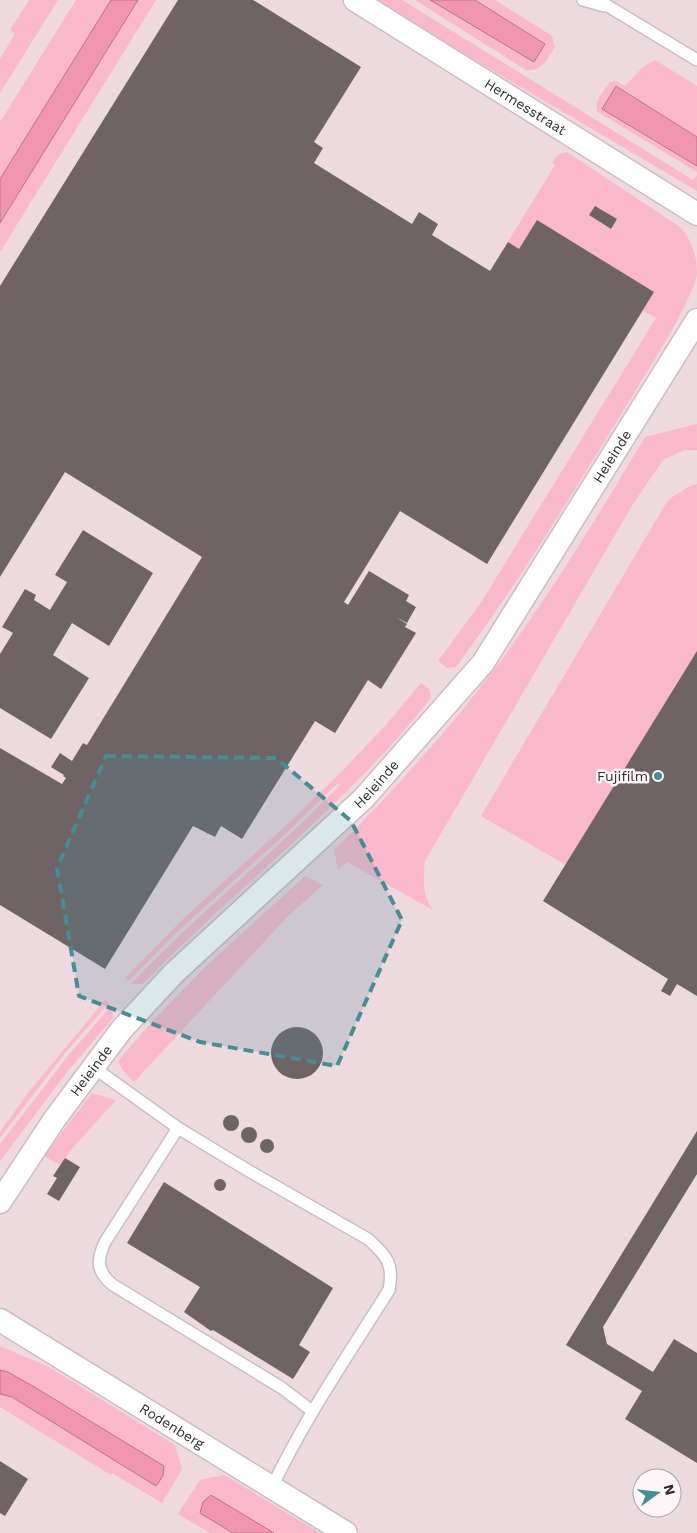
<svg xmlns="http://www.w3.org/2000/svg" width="697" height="1533" font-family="'Work Sans',sans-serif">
  <rect width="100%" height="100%" fill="#f3e8eb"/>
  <!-- built -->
  <path fill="#edd9de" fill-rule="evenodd" d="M0 0H697V1533H0ZM642 1478H672V1508H642Z"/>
  <!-- green -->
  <g fill="#f9b9cb">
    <polygon points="29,0 58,0 0,93 0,59 15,34 10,30"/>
    <polygon points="76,0 111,0 0,179 0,122"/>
    <polygon points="138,0 156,0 0,252 0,223"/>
    <polygon points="377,0 402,0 693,180 697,175 697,191 453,47"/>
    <path d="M415 0H430L534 61 545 44 475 0H495L551 35 553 39 555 47C547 59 542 72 526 70Z"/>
    <path d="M655 60 697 86V137L617 86 603 109 697 166V172L598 112C593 101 604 91 610 82L616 81 625 86 643 67Z"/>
    <path d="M567 152 680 227C692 240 697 256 697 275 695 285 690 294 686 303 670 336 650 367 631 398 575 489 520 581 456 667L447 668 438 661 480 604 656 318 583 276H487L555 165 552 163 557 155Z"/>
    <path d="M697 424V450H684L663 460 633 504 425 861C423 878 422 896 433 910L347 862 338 870 334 850C396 789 454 724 506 654 556 585 601 511 645 437Z"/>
    <polygon points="697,484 697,652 566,865 481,816 668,500 688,487"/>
    <path d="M421 683 430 690 431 698C347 805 237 887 143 984H131C197 914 273 854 340 785L338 783 282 837 174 935 129 981 125 978 185 917 294 818 341 772 386 725Z"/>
    <path d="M305 876 323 885 288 916 134 1082C126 1075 122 1070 118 1061L146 1028 206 966Z"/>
    <polygon points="105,1000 109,1003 65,1053 0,1138 0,1132 28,1093"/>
    <polygon points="111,1006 113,1018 68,1071 0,1161 0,1144 68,1056"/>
    <polygon points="92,1093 116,1100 70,1151 60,1165 44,1156"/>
    <polygon points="0,1346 49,1367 175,1445 182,1469 162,1503 112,1473 111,1475 0,1407 0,1394 12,1397 8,1372 0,1370"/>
    <polygon points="224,1475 226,1476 320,1533 274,1533 211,1495 200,1513 233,1533 210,1533 178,1514 200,1480"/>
  </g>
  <!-- water -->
  <g fill="#f096b2" stroke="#b6768a">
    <polygon points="111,0 138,0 0,223 0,179"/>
    <polygon points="430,0 475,0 545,44 534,62"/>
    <polygon points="616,86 697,137 697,166 602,109"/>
    <polygon points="0,1370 8,1372 36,1388 164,1466 163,1476 156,1486 12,1397 0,1394"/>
    <polygon points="211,1495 274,1533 233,1533 200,1513 203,1502"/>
  </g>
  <!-- building -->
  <g fill="#6e6466">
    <polygon points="178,0 253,0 361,67 314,142 323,148 314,163 412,224 419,212 438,224 432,235 490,271 508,242 519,249 537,220 654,292 487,564 400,511 344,602 348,605 369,571 409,595 406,601 416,607 407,623 396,617 407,624 405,627 416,633 381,689 368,680 335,733 315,721 242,839 221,826 215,837 193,826 105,969 0,905 0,748 62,784 66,778 63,776 64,775 51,767 60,753 72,761 83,743 87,745 202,557 65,472 0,577 0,286"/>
    <polygon points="595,206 617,219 611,229 589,215"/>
    <polygon points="83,530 153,573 109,646 72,623 53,655 89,678 51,739 0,708 0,654 13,633 2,627 25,589 36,595 34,600 50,610 67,582 55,575"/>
    <polygon points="697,651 697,996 677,984 670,996 661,991 668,979 543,901"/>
    <circle cx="297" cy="1053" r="26"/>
    <circle cx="231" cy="1123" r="8"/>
    <circle cx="249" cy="1135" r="8"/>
    <polygon points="697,1131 697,1174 603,1327 607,1344 653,1372 674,1339 697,1353 697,1463 625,1419 642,1391 566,1345"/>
    <circle cx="267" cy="1146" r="7"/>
    <polygon points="65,1158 80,1167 59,1201 47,1194 57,1178 53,1176"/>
    <circle cx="220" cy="1185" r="6"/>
    <polygon points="164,1182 333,1288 299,1345 310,1352 293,1379 213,1330 211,1331 184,1312 200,1287 127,1243"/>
    <polygon points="0,1461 28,1479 5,1516 0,1513"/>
  </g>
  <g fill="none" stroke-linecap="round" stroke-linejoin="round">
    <defs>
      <g id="service">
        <polyline points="583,0 604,6"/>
        <polyline points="598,0 697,60"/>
        <path d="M93 1067 178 1128 249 1171 368 1239C387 1256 394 1264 389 1290 348 1355 305 1418 272 1487"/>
        <path d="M178 1128 105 1242C96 1261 97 1272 113 1285L282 1388 312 1411"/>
      </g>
      <g id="minor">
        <path id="s1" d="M355 0 697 214"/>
        <path id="s2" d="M0 1202 54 1120 122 1029 174 973 364 798 483 663 697 320"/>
        <path id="s3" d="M0 1320 346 1533"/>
      </g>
    </defs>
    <!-- service casing -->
    <use href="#service" stroke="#cabec1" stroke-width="14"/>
    <!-- minor casing -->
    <use href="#minor" stroke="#cabec1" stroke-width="25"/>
    <!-- service -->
    <use href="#service" stroke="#fff" stroke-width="11"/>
    <!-- minor -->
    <use href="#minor" stroke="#fff" stroke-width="22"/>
  </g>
  <!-- marked area -->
  <path fill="#468d94" fill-opacity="0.2" stroke="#468d94" stroke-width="4" stroke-dasharray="10 6" stroke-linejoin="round" d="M106 756 276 758 351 821 402 920 337 1066 200 1042 79 996 57 868Z"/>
  <!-- markers -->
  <circle fill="#468d94" stroke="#fef6f8" stroke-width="2" cx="658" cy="776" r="5"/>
  <g text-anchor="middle" stroke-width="5" stroke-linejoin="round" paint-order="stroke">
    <!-- street labels -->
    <g font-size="14" fill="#2f2b2c" stroke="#fef6f8">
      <text dy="5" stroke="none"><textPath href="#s1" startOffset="201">Hermesstraat</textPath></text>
      <text dy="5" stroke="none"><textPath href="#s2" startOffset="970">Heieinde</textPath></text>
      <text dy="5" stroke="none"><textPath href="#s2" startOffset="565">Heieinde</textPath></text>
      <text dy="5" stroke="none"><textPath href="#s2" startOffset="160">Heieinde</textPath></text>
      <text dy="5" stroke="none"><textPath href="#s3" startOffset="202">Rodenberg</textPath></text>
    </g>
    <!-- poi labels -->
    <g font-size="14" fill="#2f2b2c" stroke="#fef6f8" text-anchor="end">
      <text x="648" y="781">Fujifilm</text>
    </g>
  </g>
  <!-- north arrow -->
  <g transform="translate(657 1493) rotate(75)"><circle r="24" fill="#fef6f8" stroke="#aba5a6"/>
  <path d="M0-4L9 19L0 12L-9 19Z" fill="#468d94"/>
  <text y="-8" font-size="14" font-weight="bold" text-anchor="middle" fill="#2f2b2c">N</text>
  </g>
</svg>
